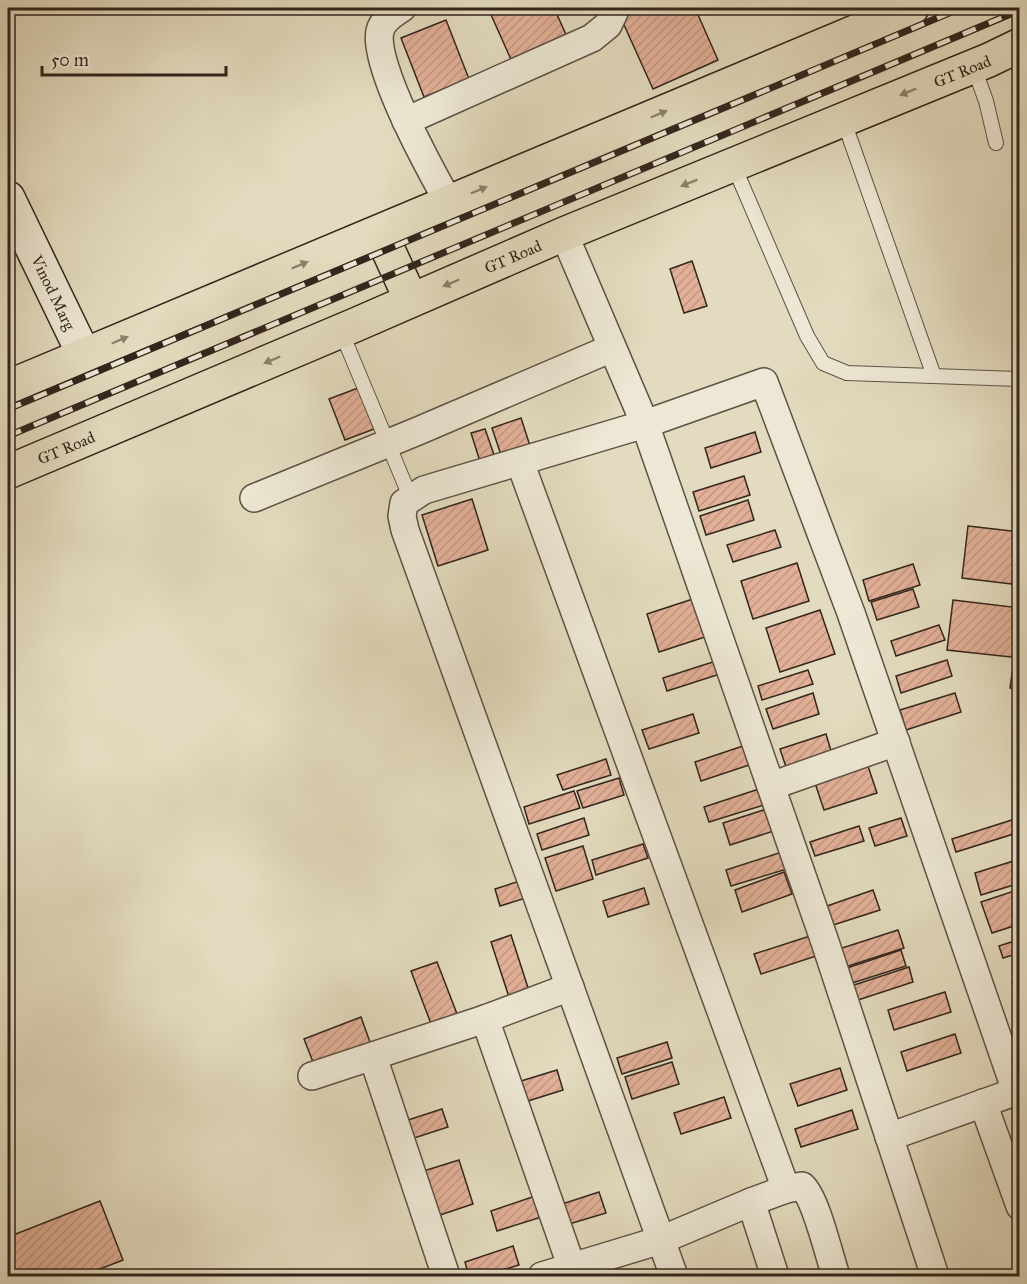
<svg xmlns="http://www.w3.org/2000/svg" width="1027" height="1284" font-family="'IM FELL Great Primer',serif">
  <defs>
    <pattern id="building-hatch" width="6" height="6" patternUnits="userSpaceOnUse" patternTransform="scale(1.5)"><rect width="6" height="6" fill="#e2b098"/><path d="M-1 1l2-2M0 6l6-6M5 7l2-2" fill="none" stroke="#c29782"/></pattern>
  </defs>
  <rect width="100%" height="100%" fill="#e3dbbf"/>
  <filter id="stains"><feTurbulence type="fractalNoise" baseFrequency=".00333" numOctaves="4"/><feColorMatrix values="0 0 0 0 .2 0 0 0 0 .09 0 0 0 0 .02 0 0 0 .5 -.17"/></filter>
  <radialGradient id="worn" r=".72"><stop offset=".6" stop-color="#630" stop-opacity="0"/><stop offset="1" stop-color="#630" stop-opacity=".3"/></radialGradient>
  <!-- building -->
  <g fill="url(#building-hatch)" stroke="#32251c" stroke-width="1.5">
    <polygon points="488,8 554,8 568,39 513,64"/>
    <polygon points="639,8 695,8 718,60 653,89 620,16"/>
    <polygon points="446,20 469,79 424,97 401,38"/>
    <polygon points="692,261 707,306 684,313 670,269"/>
    <polygon points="358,388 374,429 345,440 329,399"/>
    <polygon points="521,418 532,452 503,461 492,428"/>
    <polygon points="485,429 498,466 483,471 471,433"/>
    <polygon points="755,432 761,452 711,468 705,448"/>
    <polygon points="744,476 750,495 699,511 693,492"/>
    <polygon points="472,499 488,550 438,566 422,515"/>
    <polygon points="748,500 754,520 706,535 700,516"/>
    <polygon points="968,526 1020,532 1020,585 962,578"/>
    <polygon points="775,530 781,547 733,562 727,545"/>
    <polygon points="797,563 809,601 753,619 741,581"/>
    <polygon points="913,564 920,585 869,601 863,580"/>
    <polygon points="913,589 919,607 877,620 871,602"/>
    <polygon points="696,598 708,636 659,652 647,614"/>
    <polygon points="953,600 1020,608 1020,658 947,650"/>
    <polygon points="820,610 835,654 780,672 766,628"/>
    <polygon points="939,625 945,640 896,656 891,641"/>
    <polygon points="947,660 952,676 901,693 896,676"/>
    <polygon points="716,661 720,674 667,691 663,678"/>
    <polygon points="1013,667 1020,668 1020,689 1010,688"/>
    <polygon points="808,670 813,684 762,700 758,686"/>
    <polygon points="813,693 819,714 773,729 766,709"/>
    <polygon points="955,693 961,712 906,730 900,710"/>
    <polygon points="693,714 699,733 649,749 642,730"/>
    <polygon points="826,734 834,761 789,776 780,749"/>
    <polygon points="752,743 758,762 701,781 695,762"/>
    <polygon points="606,759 611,775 563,790 557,775"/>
    <polygon points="868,766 877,793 824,810 815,783"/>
    <polygon points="619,778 624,795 583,808 577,791"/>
    <polygon points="759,789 764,805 709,822 704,807"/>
    <polygon points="574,791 580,808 529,824 524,807"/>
    <polygon points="773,807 780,829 730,845 723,823"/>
    <polygon points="584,818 589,835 542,850 537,834"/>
    <polygon points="901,818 907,836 875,846 869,828"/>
    <polygon points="1015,819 1020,832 956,852 952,839"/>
    <polygon points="859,826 864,841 815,856 810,842"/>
    <polygon points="643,844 648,858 596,875 592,860"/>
    <polygon points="583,846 593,879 556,891 545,858"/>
    <polygon points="782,852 787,869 731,886 726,870"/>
    <polygon points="1020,859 1020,883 981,895 975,873"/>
    <polygon points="784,872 792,894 742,912 735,890"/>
    <polygon points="523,880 529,897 500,906 495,889"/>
    <polygon points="644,888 649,904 608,917 603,901"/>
    <polygon points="1020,889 1020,924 992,933 981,902"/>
    <polygon points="873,890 880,910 833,925 827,906"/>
    <polygon points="898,930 904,948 842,968 836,950"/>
    <polygon points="511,935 530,994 510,1000 491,942"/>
    <polygon points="810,936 816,956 761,974 754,954"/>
    <polygon points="1020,939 1020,953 1003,958 999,946"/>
    <polygon points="901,950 906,966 849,984 844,969"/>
    <polygon points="437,962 459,1019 433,1029 411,971"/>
    <polygon points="909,967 913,982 855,1001 851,986"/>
    <polygon points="1020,980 1020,998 1017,999 1012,983"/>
    <polygon points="945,992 951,1012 894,1030 888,1010"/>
    <polygon points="361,1017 371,1045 315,1067 304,1039"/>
    <polygon points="955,1034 961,1053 907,1071 901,1052"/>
    <polygon points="667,1042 672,1058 622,1074 617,1058"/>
    <polygon points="672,1062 679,1084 632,1099 625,1077"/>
    <polygon points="840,1068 847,1090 798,1106 790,1084"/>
    <polygon points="557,1070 563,1090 528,1101 521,1081"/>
    <polygon points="724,1097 731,1118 681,1134 674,1113"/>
    <polygon points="442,1109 448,1127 411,1139 405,1121"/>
    <polygon points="852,1110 858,1129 801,1147 795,1129"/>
    <polygon points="1020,1137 1020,1155 1010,1158 1005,1142"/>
    <polygon points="459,1160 473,1204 428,1219 414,1174"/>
    <polygon points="599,1192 606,1213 559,1227 553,1207"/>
    <polygon points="544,1193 551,1214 497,1231 491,1211"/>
    <polygon points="100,1201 123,1260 82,1276 8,1276 8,1237"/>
    <polygon points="513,1246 519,1265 482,1276 469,1276 465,1262"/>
  </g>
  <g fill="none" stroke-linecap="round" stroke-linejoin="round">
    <defs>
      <g id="lane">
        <polyline points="973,65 986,101 996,143"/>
        <polyline points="843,119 934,376"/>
        <polyline points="733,164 807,336 823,363 847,373 1020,379"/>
        <polyline points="341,331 411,499"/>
      </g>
      <g id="street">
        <path d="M402 8C394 13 382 21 380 31 372 64 431 171 449 203"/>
        <polyline points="406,121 592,38 608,25 616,8"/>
        <polyline points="564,234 645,424 825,942 935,1276"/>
        <polyline points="520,462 786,1189"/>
        <polyline points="254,498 418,431 612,348"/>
        <polyline points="771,786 896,742"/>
        <polyline points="485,1019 572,1268"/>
        <polyline points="373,1057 446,1276"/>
        <polyline points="312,1076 485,1019 570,987"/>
        <polyline points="983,1103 1020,1206"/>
        <polyline points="889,1137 1020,1090"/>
        <polyline points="751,1202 775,1276"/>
        <path d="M542 1276 661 1240 751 1202 786 1189 802 1186C816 1198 829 1256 836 1276"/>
        <polyline points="674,1276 405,530 402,516 404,503 424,490 645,424 764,382 851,613 1016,1091"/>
      </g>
      <g id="secondary">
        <path id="s1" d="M8 198 84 355"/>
      </g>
      <g id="highway">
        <polyline points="380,232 411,300"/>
        <polyline points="8,387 912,8"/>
        <path id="s2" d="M8 472 355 325 564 234 989 60 1020 45"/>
      </g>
    </defs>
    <!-- lane casing -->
    <use href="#lane" stroke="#5e5245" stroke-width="16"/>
    <!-- street casing -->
    <use href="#street" stroke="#5e5245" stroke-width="30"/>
    <!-- secondary casing -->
    <use href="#secondary" stroke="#32251c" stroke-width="36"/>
    <!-- highway casing -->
    <use href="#highway" stroke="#32251c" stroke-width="36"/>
    <!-- lane -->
    <use href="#lane" stroke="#ede8d5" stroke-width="14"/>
    <!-- street -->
    <use href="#street" stroke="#ede8d5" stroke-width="27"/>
    <!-- secondary -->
    <use href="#secondary" stroke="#ede8d5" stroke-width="33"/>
    <!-- highway -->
    <use href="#highway" stroke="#e3dbbf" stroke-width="33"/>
    <defs>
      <g id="rail">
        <polyline points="8,409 961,8"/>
        <polyline points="8,436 1020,10"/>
      </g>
    </defs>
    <!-- rail casing -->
    <use href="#rail" stroke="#32251c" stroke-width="7"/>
    <!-- rail -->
    <use href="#rail" stroke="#ede8d5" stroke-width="4.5" stroke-dasharray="14" stroke-linecap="butt"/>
  </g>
  <!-- one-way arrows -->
  <defs><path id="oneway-solid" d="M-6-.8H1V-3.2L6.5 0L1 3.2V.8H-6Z" transform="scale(1.5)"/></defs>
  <g fill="#8a806e">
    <use href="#oneway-solid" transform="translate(908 92) rotate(157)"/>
    <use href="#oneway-solid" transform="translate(659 114) rotate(-23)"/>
    <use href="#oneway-solid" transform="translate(689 183) rotate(158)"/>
    <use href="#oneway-solid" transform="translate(479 190) rotate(-23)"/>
    <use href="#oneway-solid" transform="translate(300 265) rotate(-23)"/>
    <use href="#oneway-solid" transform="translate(451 283) rotate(157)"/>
    <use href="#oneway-solid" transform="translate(120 340) rotate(-23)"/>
    <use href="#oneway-solid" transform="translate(272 360) rotate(157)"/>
  </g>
  <g text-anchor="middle" stroke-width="6" stroke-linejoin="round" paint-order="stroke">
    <!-- street labels -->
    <g font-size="16" fill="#32251c" stroke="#ede8d5">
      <text dy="6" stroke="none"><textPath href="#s2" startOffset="1035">GT Road</textPath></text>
      <text dy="6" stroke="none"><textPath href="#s2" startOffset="549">GT Road</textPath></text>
      <text dy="6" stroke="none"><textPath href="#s1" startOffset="105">Vinod Marg</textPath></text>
      <text dy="6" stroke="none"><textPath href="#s2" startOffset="63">GT Road</textPath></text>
    </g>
  </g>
  <!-- margin -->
  <rect width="1027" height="1284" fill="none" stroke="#e3dbbf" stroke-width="30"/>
  <rect x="9" y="9" width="1009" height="1266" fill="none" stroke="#32251c" stroke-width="3"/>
  <rect x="15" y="15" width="997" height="1254" fill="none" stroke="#32251c" stroke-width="1.5"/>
  <!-- scale -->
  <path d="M42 66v9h184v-9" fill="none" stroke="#32251c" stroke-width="3"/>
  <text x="51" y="66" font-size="18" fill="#32251c" stroke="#ede8d5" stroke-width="4.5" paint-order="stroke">50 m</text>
  <rect width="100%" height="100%" filter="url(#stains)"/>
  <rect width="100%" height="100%" fill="url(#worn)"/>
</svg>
